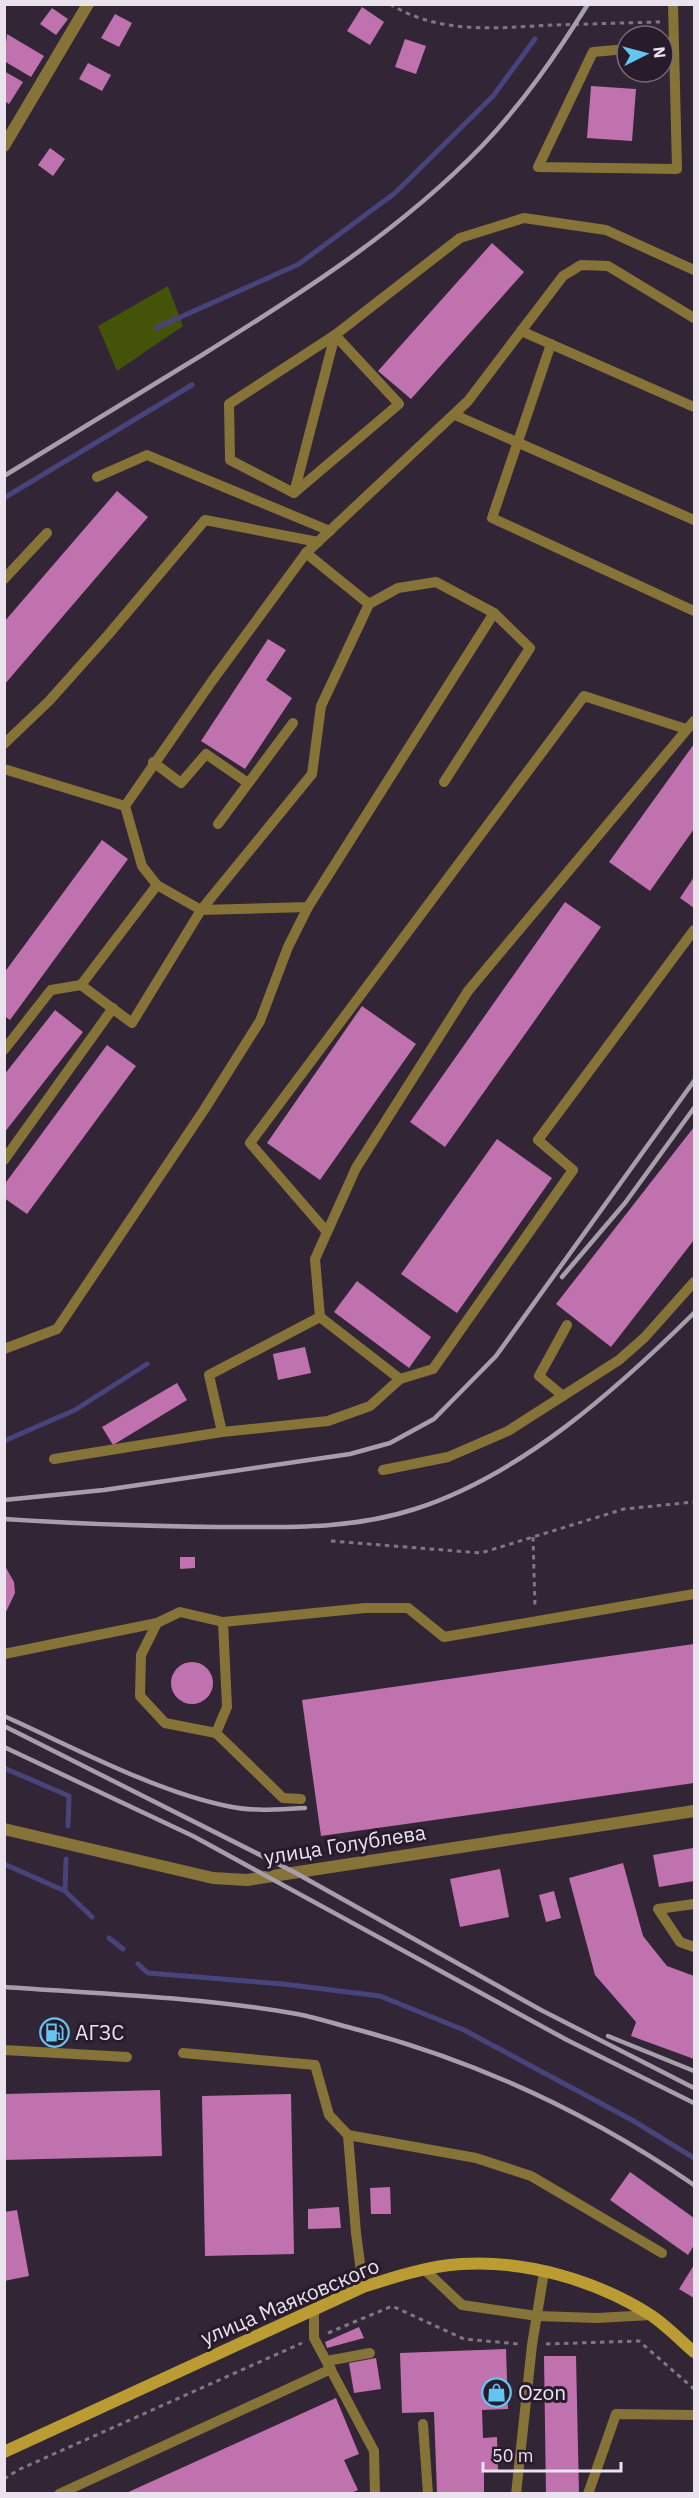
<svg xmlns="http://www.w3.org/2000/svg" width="699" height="2498" font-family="'IBM Plex Sans',sans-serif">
  <rect width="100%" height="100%" fill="#322536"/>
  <!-- green -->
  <polygon fill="#435409" points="168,286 183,326 117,371 98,326"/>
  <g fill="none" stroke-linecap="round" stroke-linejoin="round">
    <!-- stream -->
    <g stroke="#46447a" stroke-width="5">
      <polyline points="156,328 299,264 395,193 493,96 535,39"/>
      <polyline points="4,498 192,385"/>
      <polyline points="4,1441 75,1410 147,1364"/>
      <polyline points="4,1768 69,1796 68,1826"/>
      <polyline points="4,1864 65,1891 92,1917"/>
      <polyline points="65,1891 66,1859"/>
      <polyline points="109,1938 123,1949"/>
      <polyline points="138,1964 148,1973 283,1984 380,1996 464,2030 632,2120 694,2158"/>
    </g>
  </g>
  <!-- building -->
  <g fill="#c072ae">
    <polygon points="362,7 384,22 370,45 347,31"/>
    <polygon points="52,8 68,19 56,35 40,24"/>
    <polygon points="115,14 132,23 119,47 101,38"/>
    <polygon points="7,34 44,56 31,77 4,61"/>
    <polygon points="405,39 426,46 416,74 395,67"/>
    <polygon points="88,63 111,75 102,91 79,79"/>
    <polygon points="4,71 23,82 9,104 4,101"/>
    <polygon points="591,86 636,89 632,141 587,138"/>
    <polygon points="50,148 65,159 53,176 38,165"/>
    <polygon points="492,243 524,272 411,399 378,371"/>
    <polygon points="117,491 148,517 4,685 4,622"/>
    <polygon points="268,639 286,650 266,680 292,698 245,769 201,741"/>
    <polygon points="694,744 694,829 650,891 609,862"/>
    <polygon points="102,840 128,859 10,1020 4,1016 4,973"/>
    <polygon points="694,877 694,908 680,898"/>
    <polygon points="565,902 601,927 445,1147 410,1122"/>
    <polygon points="362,1006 416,1044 320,1180 267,1143"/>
    <polygon points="55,1010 83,1032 4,1133 4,1075"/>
    <polygon points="107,1045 136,1066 27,1214 4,1198 4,1185"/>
    <polygon points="694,1127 694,1240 611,1347 556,1304"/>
    <polygon points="497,1139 552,1178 457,1313 401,1274"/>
    <polygon points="357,1281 431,1337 409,1368 334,1312"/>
    <polygon points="305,1347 311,1373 278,1380 273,1354"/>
    <polygon points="177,1383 187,1400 113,1445 102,1427"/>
    <polygon points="180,1557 195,1557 195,1568 180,1569"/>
    <polygon points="5,1566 14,1582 15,1593 5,1614"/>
    <polygon points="694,1644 694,1783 321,1836 302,1700"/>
    <circle cx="192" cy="1683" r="21"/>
    <polygon points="693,1848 694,1881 659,1887 653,1855"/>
    <polygon points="623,1863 643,1936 667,1966 694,1976 694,2059 631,2036 636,2022 595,1975 569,1878"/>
    <polygon points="500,1869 509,1917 460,1927 450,1879"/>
    <polygon points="554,1891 561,1918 546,1922 539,1895"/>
    <polygon points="160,2090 162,2156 4,2160 4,2094"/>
    <polygon points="291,2094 294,2254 205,2256 202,2096"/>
    <polygon points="630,2172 694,2218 694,2245 688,2255 610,2200"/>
    <polygon points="390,2187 391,2214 371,2214 370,2188"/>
    <polygon points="339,2207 341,2228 308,2229 308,2209"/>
    <polygon points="17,2210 29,2276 4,2281 4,2212"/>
    <polygon points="694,2265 694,2298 679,2289"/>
    <polygon points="359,2327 364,2338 327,2348 325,2342"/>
    <polygon points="506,2349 508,2409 482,2410 483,2438 497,2437 498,2471 484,2472 484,2492 437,2493 434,2412 402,2413 400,2353"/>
    <polygon points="544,2356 576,2356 579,2494 546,2494"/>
    <polygon points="376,2358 381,2389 354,2393 349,2363"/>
    <polygon points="336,2398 359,2454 344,2460 358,2490 349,2494 124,2494"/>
  </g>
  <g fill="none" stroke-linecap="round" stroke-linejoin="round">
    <!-- path -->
    <g stroke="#807684" stroke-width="3" stroke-dasharray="4.5 4.5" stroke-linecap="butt">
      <path d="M390 4C440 35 497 28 553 25 588 24 624 23 660 22"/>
      <polyline points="533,1537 535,1607"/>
      <polyline points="331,1541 481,1553 624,1509 694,1502"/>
      <polyline points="328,2333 392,2306 464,2339 519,2344"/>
      <polyline points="546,2344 639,2341 694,2389"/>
      <polyline points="4,2479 18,2470 302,2343"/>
    </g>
    <!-- service -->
    <g stroke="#867337" stroke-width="10">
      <polyline points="627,49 593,52 538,167 677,169 673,4"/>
      <polyline points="521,331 694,407"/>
      <polyline points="335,335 294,493 230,460 229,404 335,335 460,238 524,218 606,230 694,270"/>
      <polyline points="551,344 492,518 694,611"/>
      <polyline points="455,415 694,520"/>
      <polyline points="97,477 147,455 330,531"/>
      <polyline points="294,493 399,404 335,335"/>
      <polyline points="4,579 47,533"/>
      <polyline points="369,604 398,588 436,582 494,613 530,648 444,782"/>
      <polyline points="4,744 49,701 108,635 205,520 318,542"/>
      <polyline points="153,762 181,783 206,754 248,783"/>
      <polyline points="4,769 125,806 212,681 306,553 468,401 563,276 581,265 608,266 694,318"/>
      <polyline points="125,806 142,866 157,885 201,910 312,774 321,706 369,604 306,553"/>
      <polyline points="218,824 293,723"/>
      <polyline points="157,885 81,985 132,1023 201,910 308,907 494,613"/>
      <polyline points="4,1050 51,990 81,985"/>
      <polyline points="4,1160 113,1008"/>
      <polyline points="327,1232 250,1143 584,696 686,729"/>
      <polyline points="4,1349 57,1329 204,1110 260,1021 288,947 308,907"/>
      <polyline points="400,1379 433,1369 573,1170 538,1140 694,930"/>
      <polyline points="563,1396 539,1376 567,1325"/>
      <polyline points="222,1432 209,1375 320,1317 315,1259 356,1168 468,991 694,721"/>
      <polyline points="54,1459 222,1432 328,1421 370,1406 400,1379 320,1317"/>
      <polyline points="383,1470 448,1457 508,1431 619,1360 645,1337 694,1282"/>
      <polyline points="223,1622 227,1707 216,1733 165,1723 140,1696 141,1655 157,1623 180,1612 223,1622 365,1608 408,1608 444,1637 694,1594"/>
      <polyline points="4,1654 157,1623"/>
      <polyline points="216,1733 283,1798 301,1799"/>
      <polyline points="694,1904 658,1909 680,1942 694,1947"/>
      <polyline points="4,2050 127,2057"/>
      <polyline points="183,2053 315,2065 329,2115 348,2135"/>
      <polyline points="425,2270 462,2305 537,2316 597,2318 651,2315"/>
      <polyline points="363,2287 356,2233 348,2135 476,2158 531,2176 662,2253"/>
      <polyline points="314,2310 314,2338 374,2451 375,2494"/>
      <polyline points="327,2361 370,2353"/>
      <polyline points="423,2424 428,2494"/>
      <polyline points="59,2494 331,2369"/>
      <polyline points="516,2494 532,2345 544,2272"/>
      <polyline points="588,2494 616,2414 694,2415"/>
    </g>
    <!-- minor -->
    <g stroke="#867337" stroke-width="12">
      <polyline points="4,146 88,4"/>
      <polyline points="4,1829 213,1878 247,1880 694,1811"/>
    </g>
    <!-- secondary -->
    <path stroke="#bb9c32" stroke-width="12" d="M4 2452 363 2287C394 2277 428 2266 461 2264 525 2260 595 2280 649 2314 665 2324 680 2340 694 2352"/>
    <!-- rail -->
    <g stroke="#a89eab" stroke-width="4.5">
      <path d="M4 476C70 436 136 395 202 355 300 294 401 230 482 146 523 103 556 55 588 4"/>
      <polyline points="562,1277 625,1203 694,1108"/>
      <polyline points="4,1500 104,1490 350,1454 390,1443 434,1419 496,1356 694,1081"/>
      <path d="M4 1519C76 1524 146 1526 217 1527 284 1527 351 1530 415 1509 521 1475 616 1390 694 1313"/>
      <path d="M4 1716C73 1747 154 1791 227 1806 253 1812 279 1809 305 1808"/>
      <polyline points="4,1726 294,1872 541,2010 694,2088"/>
      <polyline points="4,1747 193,1836 567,2040 694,2103"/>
      <path d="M4 1987C102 1994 201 1997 297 2014 318 2018 339 2025 359 2030 479 2062 592 2115 694 2185"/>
      <polyline points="608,2036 694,2071"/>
    </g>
  </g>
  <!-- icons -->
  <defs>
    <symbol id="fuel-ring" viewBox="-11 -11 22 22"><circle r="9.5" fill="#281b2c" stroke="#65c5ee" stroke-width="1.5"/><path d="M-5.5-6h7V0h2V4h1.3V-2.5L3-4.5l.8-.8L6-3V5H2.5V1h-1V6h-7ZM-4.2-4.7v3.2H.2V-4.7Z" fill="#65c5ee"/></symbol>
    <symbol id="shop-ring" viewBox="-11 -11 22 22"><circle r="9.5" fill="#281b2c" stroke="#65c5ee" stroke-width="1.5"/><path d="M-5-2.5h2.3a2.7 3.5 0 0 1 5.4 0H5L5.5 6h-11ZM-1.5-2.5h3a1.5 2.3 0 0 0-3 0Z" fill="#65c5ee"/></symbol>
  </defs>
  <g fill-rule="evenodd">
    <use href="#fuel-ring" x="38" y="2016" width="33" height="33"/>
    <use href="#shop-ring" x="480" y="2376" width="33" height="33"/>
  </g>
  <g text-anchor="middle" stroke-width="6" stroke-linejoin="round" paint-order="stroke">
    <!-- street labels -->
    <g font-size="21" fill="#eae2ed" stroke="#281b2c">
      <text transform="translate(345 1845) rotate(-9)" y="7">улица Голублева</text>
      <text transform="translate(290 2302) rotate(-23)" y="7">улица Маяковского</text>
    </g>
    <!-- poi labels -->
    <g font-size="21" fill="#eae2ed" stroke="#281b2c" text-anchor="start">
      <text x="75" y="2040">АГЗС</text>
      <text x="518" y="2400">Ozon</text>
    </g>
  </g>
  <!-- border -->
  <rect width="699" height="2498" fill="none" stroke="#eae2ed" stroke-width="12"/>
  <!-- north arrow -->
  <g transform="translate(645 54) rotate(84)"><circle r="28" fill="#281b2c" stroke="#766b79" stroke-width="1.5"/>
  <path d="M0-4.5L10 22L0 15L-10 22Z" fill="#65c5ee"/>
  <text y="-9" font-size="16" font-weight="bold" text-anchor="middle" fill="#eae2ed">N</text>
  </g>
  <!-- scale -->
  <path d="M483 2462v9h138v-9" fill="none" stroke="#eae2ed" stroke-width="3"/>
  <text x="492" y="2462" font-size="18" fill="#eae2ed" stroke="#281b2c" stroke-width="4.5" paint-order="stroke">50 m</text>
</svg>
